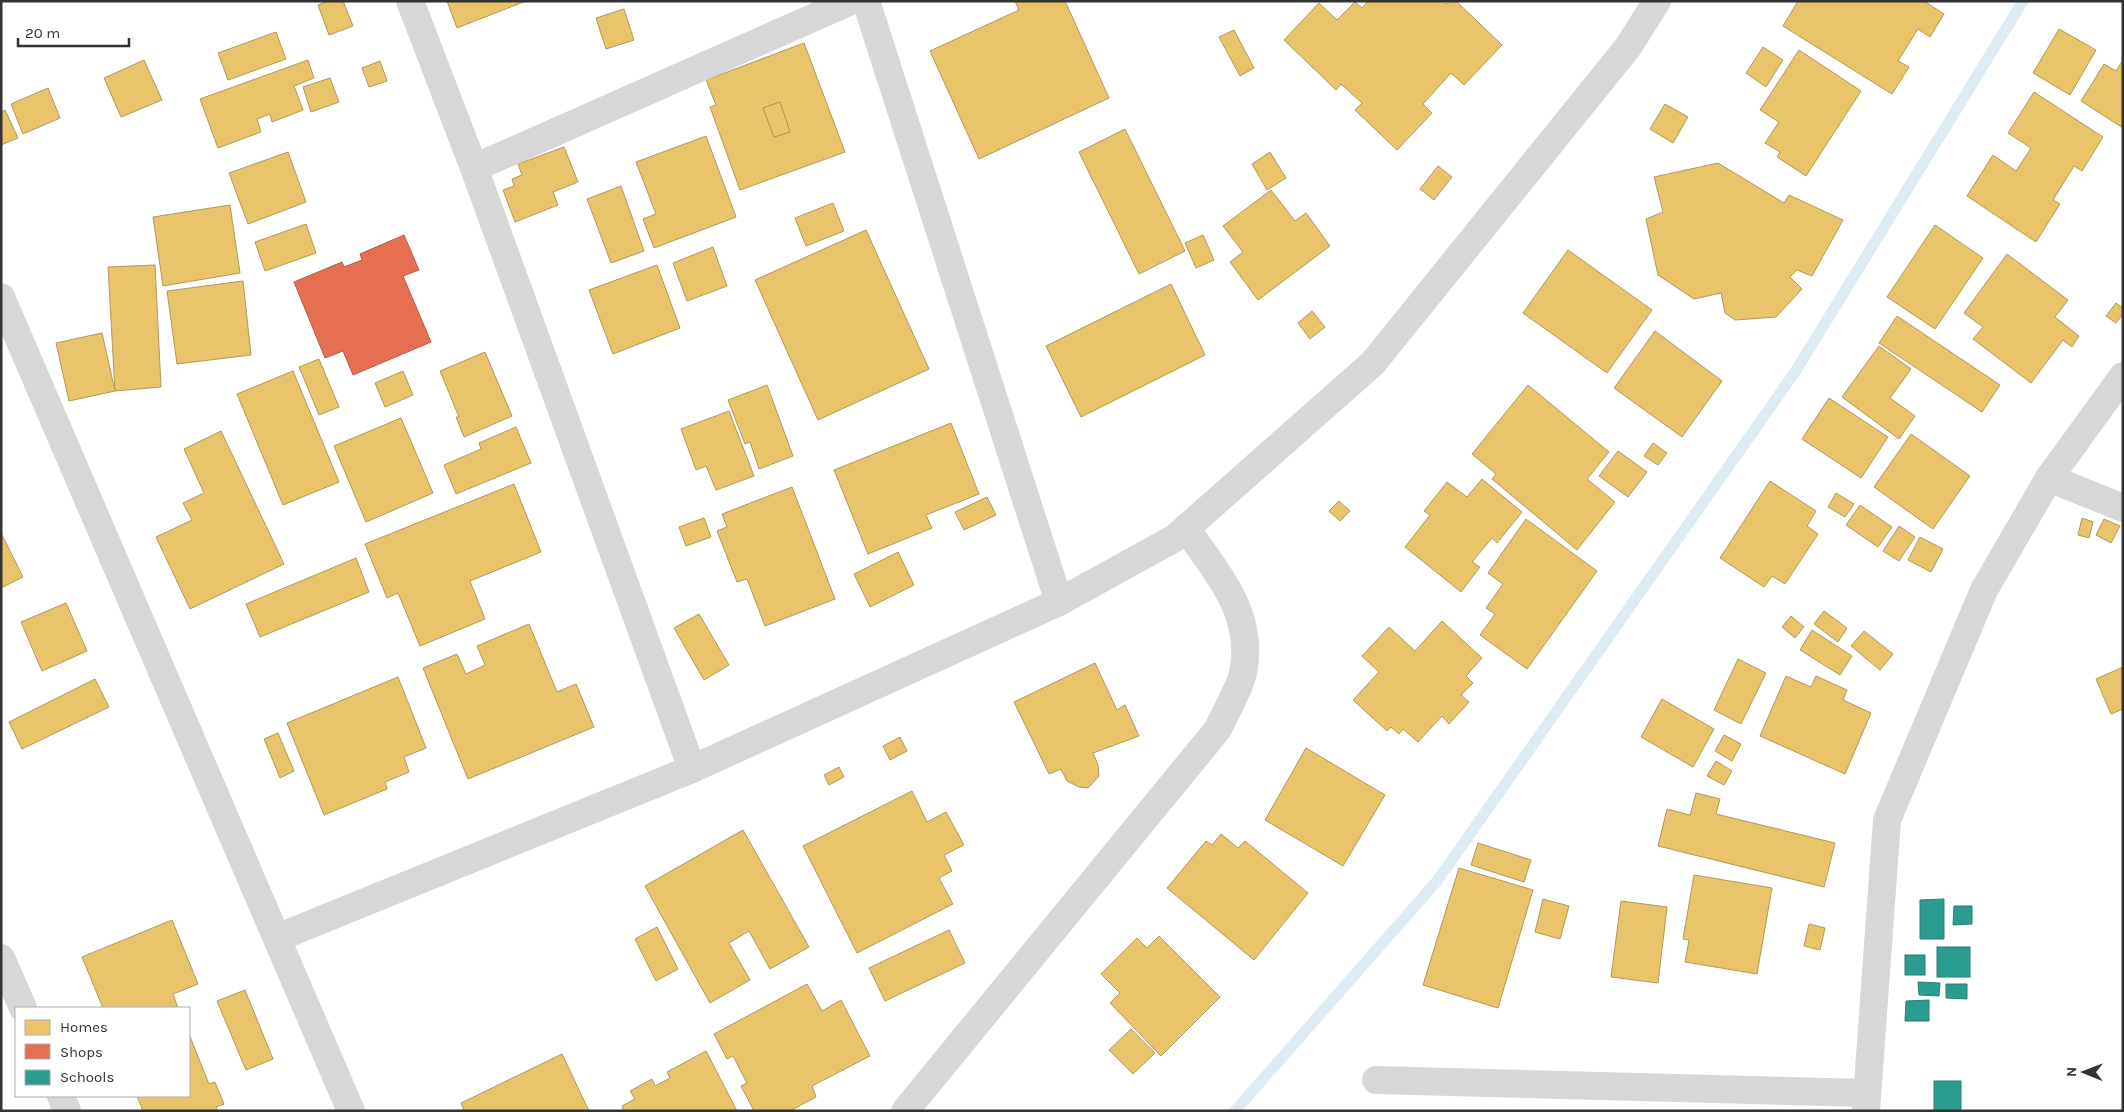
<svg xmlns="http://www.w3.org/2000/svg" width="2124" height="1112" font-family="Karla,sans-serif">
  <rect width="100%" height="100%" fill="#fff"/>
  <!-- homes -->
  <g fill="#e9c46a" stroke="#b2985a" fill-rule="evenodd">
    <polygon points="328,1 343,1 353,26 329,35 318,5"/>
    <polygon points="447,1 526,1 457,28"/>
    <polygon points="1015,1 1065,1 1109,98 979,159 930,51 1019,10"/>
    <polygon points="1368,1 1443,1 1447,4 1450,1 1456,1 1502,45 1464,85 1451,73 1423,104 1432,113 1397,150 1355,110 1362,103 1341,84 1336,90 1284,40 1319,3 1337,20 1355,2 1362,8"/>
    <polygon points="1798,1 1924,1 1944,14 1930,37 1918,29 1898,61 1909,67 1892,94 1783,26"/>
    <polygon points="624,9 634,40 606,49 596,18"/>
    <polygon points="2059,29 2096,50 2070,95 2033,73"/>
    <polygon points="1234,30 1254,68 1240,76 1219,37"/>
    <polygon points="276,32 286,59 228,80 218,53"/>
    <path d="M804 43 845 152 740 190 710 107 716 105 706 80ZM780 102 790 132 774 137 763 108Z"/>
    <polygon points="1763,47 1783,60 1766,87 1746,73"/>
    <polygon points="1799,50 1861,91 1806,176 1777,157 1780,152 1765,143 1779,122 1760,110"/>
    <polygon points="144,60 162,100 121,117 104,78"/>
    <polygon points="308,60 314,78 294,86 303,110 272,122 270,114 257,119 261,132 218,148 200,99"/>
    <polygon points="2123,60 2123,128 2081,101 2104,64 2116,71"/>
    <polygon points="380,61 387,81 369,87 362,68"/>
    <polygon points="330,78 339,102 311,112 303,87"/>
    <polygon points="48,88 60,118 23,134 11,104"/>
    <polygon points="2034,92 2103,137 2082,171 2074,166 2053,200 2060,204 2036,242 1967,196 1993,155 2016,171 2031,148 2008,133"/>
    <polygon points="780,102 790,132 774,137 763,108"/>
    <polygon points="1665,104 1688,117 1673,143 1650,129"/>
    <polygon points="5,110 18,138 1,145 1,112"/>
    <polygon points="1125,129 1185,251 1139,274 1079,152"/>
    <polygon points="706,136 736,217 654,248 643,219 656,214 636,162"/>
    <polygon points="564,147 578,182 553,192 558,205 515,222 503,190 514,186 512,179 522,175 518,164"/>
    <polygon points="288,152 306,202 248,224 229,173"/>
    <polygon points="1270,152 1286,178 1267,190 1252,164"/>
    <polygon points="1718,163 1784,203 1789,195 1843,220 1812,276 1797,270 1790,277 1802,289 1776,317 1735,320 1725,313 1721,293 1694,299 1658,275 1646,219 1663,212 1654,177"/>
    <polygon points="1438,166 1452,177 1434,200 1420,189"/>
    <polygon points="621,186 644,251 611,263 587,199"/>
    <polygon points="1271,190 1295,221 1306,213 1330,246 1258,300 1230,262 1243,252 1223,226"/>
    <polygon points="833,203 844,231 806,246 795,218"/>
    <polygon points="230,205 240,273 163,286 153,217"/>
    <polygon points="306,224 316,253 265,271 255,242"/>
    <polygon points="1935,225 1983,258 1935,329 1887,297"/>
    <polygon points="866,230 929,369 818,420 755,280"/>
    <polygon points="1203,235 1214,260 1196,268 1185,243"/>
    <polygon points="713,247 727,286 687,301 673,263"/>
    <polygon points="1568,250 1652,310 1607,373 1523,313"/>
    <polygon points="2007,254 2068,300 2055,317 2079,336 2072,347 2063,340 2031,383 1973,339 1983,327 1964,313"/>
    <polygon points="155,265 161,387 115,391 108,267"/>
    <polygon points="657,265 680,328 613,354 589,290"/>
    <polygon points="243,281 251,355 177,364 167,291"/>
    <polygon points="1171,284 1205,355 1081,417 1046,346"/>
    <polygon points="2116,303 2123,308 2123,314 2116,323 2106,316"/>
    <polygon points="1312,311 1325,327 1310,339 1298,323"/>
    <polygon points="1897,316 2000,385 1982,412 1879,343"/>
    <polygon points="1655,331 1722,381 1682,437 1614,388"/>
    <polygon points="102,333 115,391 69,401 56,343"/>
    <polygon points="1879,346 1911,369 1890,398 1915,416 1899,439 1842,397"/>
    <polygon points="485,352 512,416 464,437 456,417 459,417 440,371"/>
    <polygon points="319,359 339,407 319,415 299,367"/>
    <polygon points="293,371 339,482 283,505 237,394"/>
    <polygon points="403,371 413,395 385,407 375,383"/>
    <polygon points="767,385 793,456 759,469 750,442 745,444 728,400"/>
    <polygon points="1528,385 1609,452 1587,479 1615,502 1577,550 1492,479 1496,474 1472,454"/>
    <polygon points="1829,398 1888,437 1861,478 1802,439"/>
    <polygon points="729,411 754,476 716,490 706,466 696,470 681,429"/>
    <polygon points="401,418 433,493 366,522 334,446"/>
    <polygon points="951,423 979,494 926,515 932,528 868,554 834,470"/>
    <polygon points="516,427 531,463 456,494 444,465 481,449 479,443"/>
    <polygon points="221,431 284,564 190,609 156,537 192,520 183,503 204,493 184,449"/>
    <polygon points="1911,434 1970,476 1933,529 1874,487"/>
    <polygon points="1653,443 1667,453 1658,465 1644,456"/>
    <polygon points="1618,451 1647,472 1628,497 1599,476"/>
    <polygon points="1482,479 1522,512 1497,543 1492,538 1472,562 1480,567 1461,592 1405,547 1430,515 1424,511 1447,482 1467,497"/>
    <polygon points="1770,481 1816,511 1807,526 1818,534 1785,584 1772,576 1764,587 1720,558"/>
    <polygon points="514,484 541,552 470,581 485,619 420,646 398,593 387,598 365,544"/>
    <polygon points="792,487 835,599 765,626 747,579 737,582 717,531 727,527 722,514"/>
    <polygon points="1836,493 1854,504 1845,517 1828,507"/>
    <polygon points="987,497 996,515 964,530 955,512"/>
    <polygon points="1339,501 1350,511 1340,521 1329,511"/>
    <polygon points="1860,505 1892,527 1878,547 1846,525"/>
    <polygon points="704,518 711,537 686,546 679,527"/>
    <polygon points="2082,518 2093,522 2089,538 2078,535"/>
    <polygon points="1526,519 1597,571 1527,669 1480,635 1495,614 1486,608 1503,584 1488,573"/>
    <polygon points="2104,519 2120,526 2111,543 2096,535"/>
    <polygon points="1899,526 1915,537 1899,561 1883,551"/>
    <polygon points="1,533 23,577 1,588"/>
    <polygon points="1920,537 1943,549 1931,572 1908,560"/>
    <polygon points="898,552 914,585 870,607 854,574"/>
    <polygon points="356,558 369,592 260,637 246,604"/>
    <polygon points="66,603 87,651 42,671 21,622"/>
    <polygon points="1824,611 1847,628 1838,642 1814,624"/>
    <polygon points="699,614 729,665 704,680 674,628"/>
    <polygon points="1791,616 1804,627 1795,638 1782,627"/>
    <polygon points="1442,621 1482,658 1466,676 1473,683 1461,695 1469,702 1449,724 1442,716 1418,742 1403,729 1399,734 1391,727 1387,731 1353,700 1379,672 1362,656 1389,627 1415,651"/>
    <polygon points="529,624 557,692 576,684 594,727 468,779 423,668 457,654 466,674 485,665 477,646"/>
    <polygon points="1812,630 1852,656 1840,675 1800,650"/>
    <polygon points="1864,631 1893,654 1880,670 1851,646"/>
    <polygon points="1738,659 1766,673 1741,724 1714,710"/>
    <polygon points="1095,663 1117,710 1125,705 1139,736 1093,753 1098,765 1099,776 1088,788 1079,787 1067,781 1061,769 1049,774 1014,702"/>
    <polygon points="2123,667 2123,709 2111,714 2096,679"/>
    <polygon points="1786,676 1811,687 1816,676 1847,690 1843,700 1871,713 1845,774 1760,736"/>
    <polygon points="398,677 426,748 404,757 409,772 385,782 387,789 324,815 287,723"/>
    <polygon points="95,679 109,707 22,749 9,722"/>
    <polygon points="1662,699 1714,729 1693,767 1641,737"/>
    <polygon points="278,733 294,771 280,778 264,739"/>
    <polygon points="1724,735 1741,744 1732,761 1715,751"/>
    <polygon points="900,737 907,751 890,760 883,746"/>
    <polygon points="1306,748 1385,795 1343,866 1265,820"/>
    <polygon points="1716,761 1732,771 1724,785 1707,776"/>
    <polygon points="839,767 844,777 829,785 824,775"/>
    <polygon points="912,791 927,822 946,812 964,845 944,855 952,871 939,878 953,904 857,953 803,846"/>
    <polygon points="1696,793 1720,799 1716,814 1835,843 1824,887 1658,846 1667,809 1690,815"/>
    <polygon points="743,830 809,947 770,969 749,931 729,943 750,980 710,1003 645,886"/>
    <polygon points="1221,834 1238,848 1245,841 1308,893 1254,960 1167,888 1206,841 1212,845"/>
    <polygon points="1478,843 1531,860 1524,882 1471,865"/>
    <polygon points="1459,868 1533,890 1498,1008 1423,985"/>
    <polygon points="1694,875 1772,888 1757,974 1685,962 1689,940 1683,939"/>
    <polygon points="1543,899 1569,906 1560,939 1535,932"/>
    <polygon points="1621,901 1667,907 1658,983 1611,977"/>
    <polygon points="172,920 198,984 173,994 178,1008 103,1008 82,957"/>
    <polygon points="1809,924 1825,928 1820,950 1804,946"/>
    <polygon points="657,927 678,969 656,981 635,939"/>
    <polygon points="949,930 965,963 885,1001 869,968"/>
    <polygon points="1159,936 1220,997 1161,1056 1110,1003 1120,993 1101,974 1137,938 1147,948"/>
    <polygon points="807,984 822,1011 841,1000 870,1056 812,1086 816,1097 790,1111 754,1111 741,1086 747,1083 733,1056 727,1059 714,1034"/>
    <polygon points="245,990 273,1059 246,1070 217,1001"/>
    <polygon points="1131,1029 1155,1053 1133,1074 1109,1050"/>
    <polygon points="189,1034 209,1084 215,1082 224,1104 216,1107 218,1111 143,1111 137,1096 189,1096"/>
    <polygon points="706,1051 737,1111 624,1111 622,1106 635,1099 630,1091 652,1079 655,1086 670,1078 667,1072"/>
    <polygon points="562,1054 589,1111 464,1111 461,1103"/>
  </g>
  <!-- shops -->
  <polygon fill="#e76f51" stroke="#b15d48" points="404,235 419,270 403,276 431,342 353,375 343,351 325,358 294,282 342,262 344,267 362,260 360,254"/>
  <!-- schools -->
  <g fill="#2a9d8f" stroke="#2d7d73">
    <polygon points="1944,899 1944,939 1920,939 1920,900"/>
    <polygon points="1954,906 1972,906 1972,924 1953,925"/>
    <rect x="1937" y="947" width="33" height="30"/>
    <rect x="1905" y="955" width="20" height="20"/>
    <polygon points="1918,982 1940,983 1939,996 1919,995"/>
    <polygon points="1946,984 1967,984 1967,999 1946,998"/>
    <polygon points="1929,1000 1929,1021 1905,1021 1906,1001"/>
    <rect x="1934" y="1081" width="27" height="30"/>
  </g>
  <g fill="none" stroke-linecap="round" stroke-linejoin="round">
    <!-- stream -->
    <polyline stroke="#ddebf3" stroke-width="11" points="1235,1111 1437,881 1795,372 2023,1"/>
    <!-- minor -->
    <g stroke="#d7d7d7" stroke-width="28">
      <polyline points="410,1 474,168 692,769"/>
      <polyline points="866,1 1059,602"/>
      <polyline points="474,168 851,1"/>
      <polyline points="1,297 351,1111"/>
      <polyline points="2049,478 2123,508"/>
      <polyline points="277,938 692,769 1059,602 1175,538 1373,363 1628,47 1657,1"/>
      <polyline points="1,958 23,1008"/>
      <polyline points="1376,1080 1866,1093"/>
      <polyline points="61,1096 67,1111"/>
      <path d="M905 1111 1218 729C1225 713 1240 688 1243 673 1255 613 1217 574 1186 528"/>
      <polyline points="1866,1111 1887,820 1984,590 2049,478 2123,376"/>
    </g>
  </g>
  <!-- border -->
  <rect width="2124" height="1112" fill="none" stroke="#333333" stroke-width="5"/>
  <!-- legend -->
  <rect x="15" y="1007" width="175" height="90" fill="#ffffff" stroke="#adadad"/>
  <rect x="25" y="1020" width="25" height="15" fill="#e9c46a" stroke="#adadad"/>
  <text x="60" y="1032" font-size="15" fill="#333333">Homes</text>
  <rect x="25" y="1044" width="25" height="15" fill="#e76f51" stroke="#adadad"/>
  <text x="60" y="1057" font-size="15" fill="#333333">Shops</text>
  <rect x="25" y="1070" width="25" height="15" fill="#2a9d8f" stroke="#adadad"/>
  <text x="60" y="1082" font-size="15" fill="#333333">Schools</text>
  <!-- north arrow -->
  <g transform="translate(2084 1072) rotate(271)" stroke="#ffffff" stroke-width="4" paint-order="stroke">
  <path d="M0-4L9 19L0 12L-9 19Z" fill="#333333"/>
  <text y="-8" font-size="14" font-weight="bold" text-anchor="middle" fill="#333333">N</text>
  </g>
  <!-- scale -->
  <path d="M18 38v8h111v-8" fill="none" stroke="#333333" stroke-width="2.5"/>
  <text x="25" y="38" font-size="15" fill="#333333" stroke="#ffffff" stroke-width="4" paint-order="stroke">20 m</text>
</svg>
